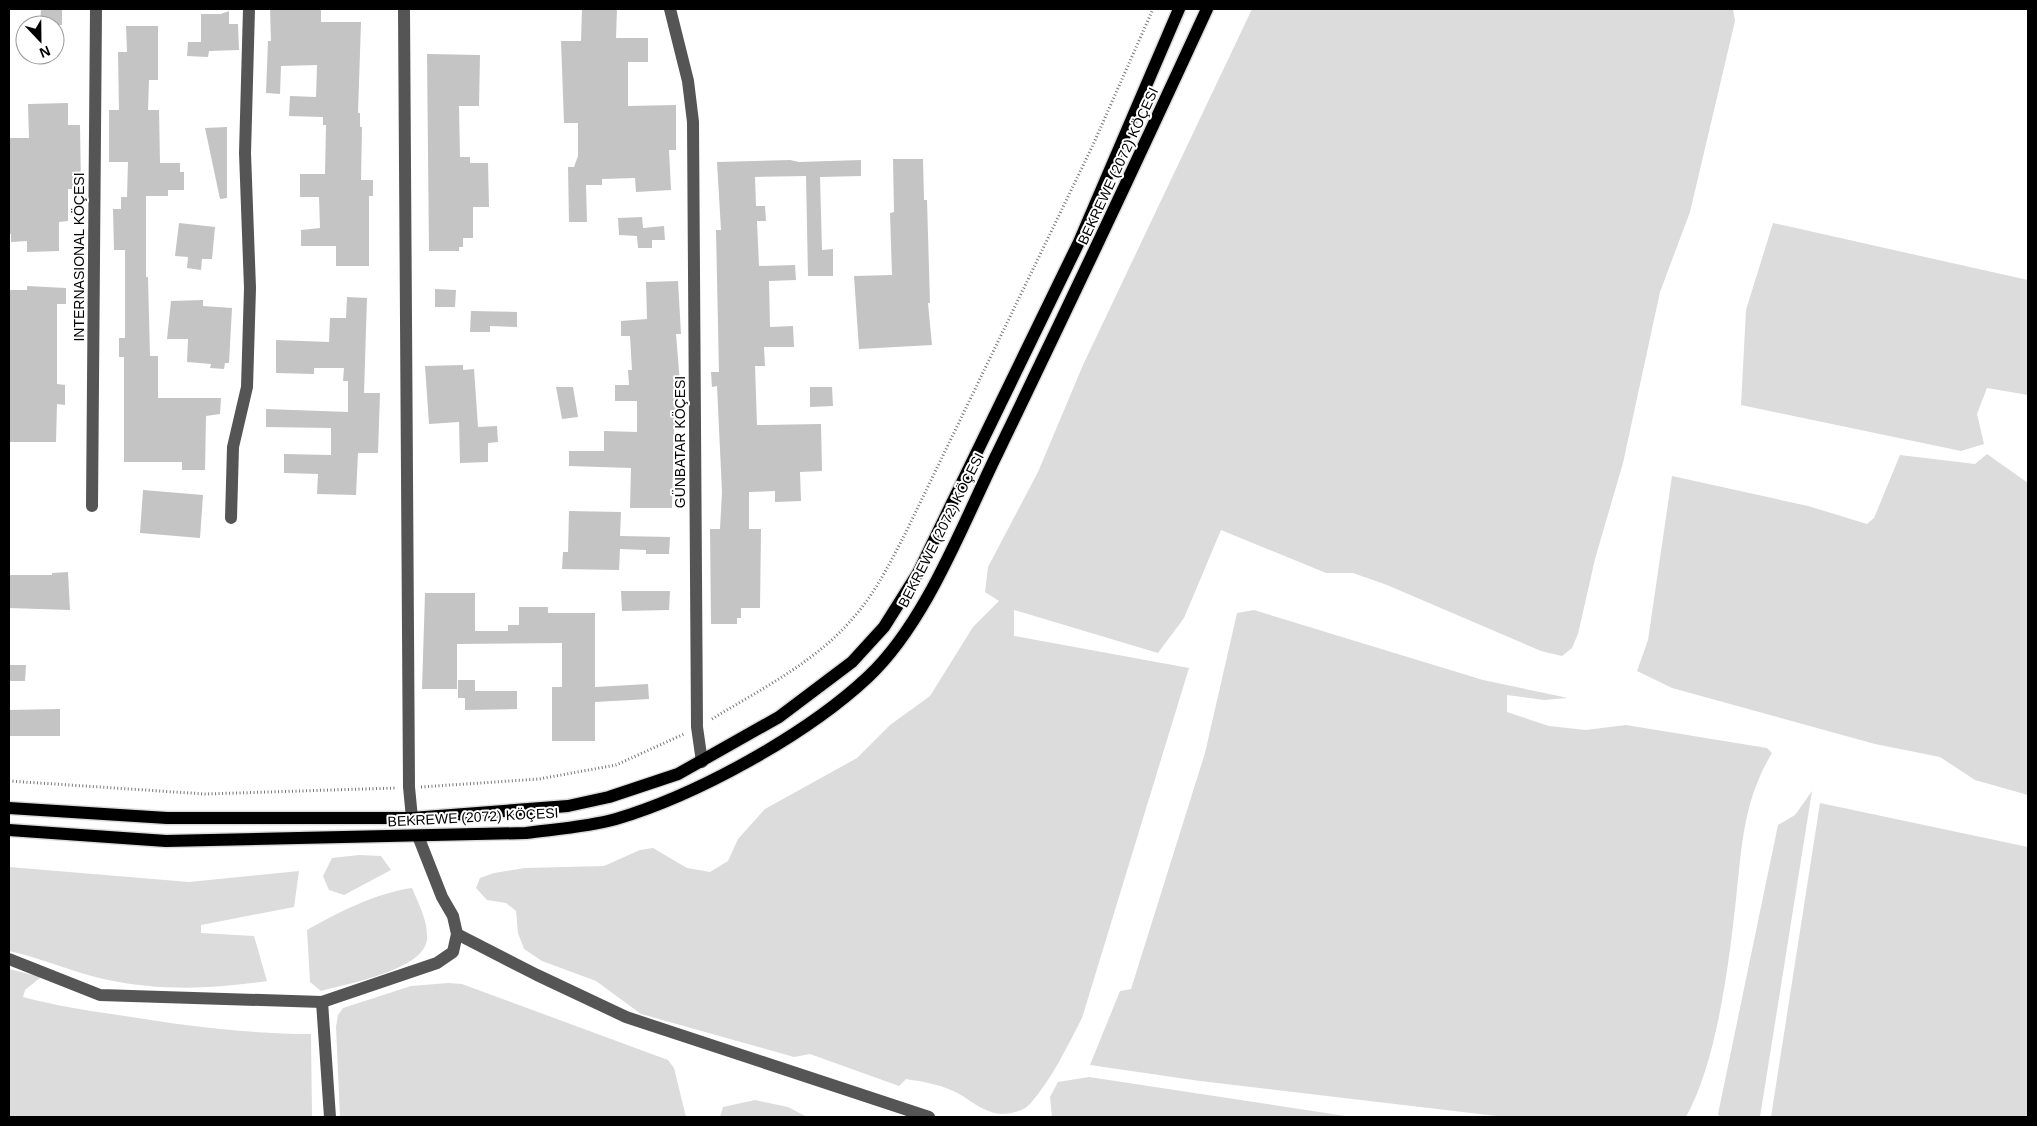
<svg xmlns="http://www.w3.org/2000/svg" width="2037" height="1126" font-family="Helvetica,sans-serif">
  <rect width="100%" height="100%" fill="#fff"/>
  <!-- green -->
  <g fill="#dcdcdc">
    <path d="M1252 9H1733L1735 21 1690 212 1660 292 1623 463 1595 559 1578 634 1572 648 1562 656 1541 651 1387 585 1353 573H1326L1221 530 1184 618 1158 653 1014 610V636L1189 668 1082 1018C1067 1047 1052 1079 1030 1104 1022 1113 1002 1116 991 1112 979 1108 971 1101 961 1095 944 1085 925 1082 906 1079L899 1086 810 1054 794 1057 641 1014 596 981 542 961 524 949 518 933 516 911 506 903 487 900 476 888 480 878 494 873 525 868 604 866 640 850 653 848 687 868 710 872 728 861 738 839 765 809 857 758 890 725 930 696 973 627 999 601 985 592 988 567 1038 472 1083 365Z"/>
    <polygon points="1773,223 2028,280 2028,395 1987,388 1977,414 1984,444 1961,451 1741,405 1746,310"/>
    <polygon points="1987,454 2028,483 2028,795 1975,780 1940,757 1875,744 1672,688 1637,671 1648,640 1672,476 1808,506 1867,524 1874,518 1900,455 1975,464"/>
    <path d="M1254 610 1483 680 1568 698 1544 700 1507 695V712L1549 726 1586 730 1626 725 1767 748 1772 753C1743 801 1742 846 1736 899 1729 964 1717 1061 1686 1117H1505L1200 1081 1090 1065 1120 991 1131 989 1205 753 1237 613Z"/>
    <polygon points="1812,791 1760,1117 1720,1117 1718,1114 1778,825 1795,815"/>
    <polygon points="1820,803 2028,847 2028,1117 1771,1117"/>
    <polygon points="359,855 381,856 391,870 344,895 329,890 323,876 332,858"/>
    <path d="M9 867 189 882 299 871 294 907 201 925V933L254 936 267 981C215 989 160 991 108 980 74 973 42 958 9 951Z"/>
    <path d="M412 888C419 905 428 921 427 939 425 970 346 984 321 991L310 982 307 930C339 912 376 893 412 888Z"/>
    <path d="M9 969 41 977 25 990 23 997C57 1006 90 1011 125 1016 186 1026 248 1034 311 1034L312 1117H9Z"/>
    <polygon points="448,983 462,984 668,1060 674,1068 686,1117 340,1117 336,1027 338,1015 343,1008 411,986"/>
    <polygon points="1089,1077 1352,1117 1052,1117 1050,1097 1058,1082"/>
    <polygon points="755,1100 788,1107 807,1117 720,1117 723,1107"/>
  </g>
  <!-- building -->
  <g fill="#c4c4c4">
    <polygon points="41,9 62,9 62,25 40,25"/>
    <polygon points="270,9 321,9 321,22 361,22 358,113 360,113 360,127 362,127 361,180 373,180 373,196 369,196 369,266 336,266 336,246 301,246 301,230 320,228 319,197 300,197 300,174 325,174 326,125 323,125 323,117 289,116 290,96 316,97 317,65 281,66 280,94 266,93 268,41 271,41"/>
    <polygon points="582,9 617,9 616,38 648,38 648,62 628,62 628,106 676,105 676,150 669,150 671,190 636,192 635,178 602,179 602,185 586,185 587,222 569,222 568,167 574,167 578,156 578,123 564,123 561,41 581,41"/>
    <polygon points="229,11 229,24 238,24 239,50 209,51 208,57 187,56 188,42 201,42 201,14 221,14"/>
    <polygon points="126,26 158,26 158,80 149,80 148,110 159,110 160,163 180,163 180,172 184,172 184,190 168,190 168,196 146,196 146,277 148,277 150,356 158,356 158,398 221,398 220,414 206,416 205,470 182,470 182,462 124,462 124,357 119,357 119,338 125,338 125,250 114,250 113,209 121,209 121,197 127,197 128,162 109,162 109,110 119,110 118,52 127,52"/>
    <polygon points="427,54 480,55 479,106 459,106 460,157 470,157 470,163 488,163 489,207 473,207 473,238 463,238 463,247 459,247 459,251 429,251"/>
    <polygon points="68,103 68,125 80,125 81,189 68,189 68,221 59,222 59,251 27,252 27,241 11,242 11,234 9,234 9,138 29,138 28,104"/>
    <polygon points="227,127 227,198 220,199 205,128"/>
    <polygon points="893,159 923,159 924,200 927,200 930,303 928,303 932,345 859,349 854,276 892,275 890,213 894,212"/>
    <polygon points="790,160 799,162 861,160 861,176 820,177 822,250 833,249 833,276 808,276 806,176 755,177 756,206 765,206 766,221 757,221 759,266 795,265 796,280 769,281 770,327 793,326 794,347 764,347 765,366 755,366 757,425 821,424 822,471 800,472 801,501 775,502 775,491 749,492 749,529 761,529 760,608 741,608 741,618 737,618 737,624 711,624 710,529 720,529 722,492 717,386 712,387 711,372 719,372 716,230 721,230 717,162"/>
    <polygon points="642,217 643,228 664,226 665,240 652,240 652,248 638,248 637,236 619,235 618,218"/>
    <polygon points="179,223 215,227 212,259 202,259 201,270 187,268 188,257 175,256"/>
    <polygon points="678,281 681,334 676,334 680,383 677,383 677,429 674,429 672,508 630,508 631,468 569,466 569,451 604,451 604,431 637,432 637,401 615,401 615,385 629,385 628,370 632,370 630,336 621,336 621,321 647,319 646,282"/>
    <polygon points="27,286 66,288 66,304 57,304 57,384 65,385 65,405 57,404 56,442 9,442 9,290 27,290"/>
    <polygon points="435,289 456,290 455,307 435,307"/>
    <polygon points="347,297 367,298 364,393 380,393 378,453 358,453 356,495 317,494 318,474 284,473 284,454 331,455 331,428 266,427 266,409 348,412 348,381 343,381 344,368 314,368 314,374 276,373 276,340 329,342 330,318 346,318"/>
    <polygon points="203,300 203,306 232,308 229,363 225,363 224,369 210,368 211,364 187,362 188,339 167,339 171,301"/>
    <polygon points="471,311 517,312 517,327 490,326 490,332 470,332"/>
    <polygon points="463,365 463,370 474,369 478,427 497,426 498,442 488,443 488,462 460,463 459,422 429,424 425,366"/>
    <polygon points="556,387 573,387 578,417 562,419"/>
    <polygon points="810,387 832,387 833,406 810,407"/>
    <polygon points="143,490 203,495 200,538 140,533"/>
    <polygon points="569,511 621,512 620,536 670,537 669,554 646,554 646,550 620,549 619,570 562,569 563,552 568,552"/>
    <polygon points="68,572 70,610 9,608 9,575 52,575 52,573"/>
    <polygon points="621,591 670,591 669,610 622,611"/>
    <polygon points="425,593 475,593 475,631 508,631 508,625 519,625 519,607 548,607 548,613 595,613 595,687 648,684 649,699 595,702 595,741 552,741 552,687 562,687 562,643 457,644 457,689 422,689"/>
    <polygon points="9,665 26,665 25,681 9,681"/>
    <polygon points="458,680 475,680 475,691 517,691 517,709 465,710 465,698 458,698"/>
    <polygon points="60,709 60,736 9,736 9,710"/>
  </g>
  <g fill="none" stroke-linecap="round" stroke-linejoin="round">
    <defs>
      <g id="major">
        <polyline points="9,808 167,818 412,818 568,806 609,797 678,774 779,717 852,662 884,627 918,573 1079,242 1179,9"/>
        <path d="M9 830 166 841 526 833C556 829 587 827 616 819 697 795 806 735 868 677 926 623 963 523 998 452 1069 305 1139 157 1207 9"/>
      </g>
    </defs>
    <!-- major casing -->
    <use href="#major" stroke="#dbdbdb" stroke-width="15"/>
    <!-- path -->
    <g stroke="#777" stroke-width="3" stroke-dasharray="1 2.5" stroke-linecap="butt">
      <path d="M712 719C761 689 816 662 854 617 876 592 891 561 906 532L1092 147 1153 9"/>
      <polyline points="9,781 205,794 395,788"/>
      <polyline points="421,787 539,779 616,765 684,734"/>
    </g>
    <!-- minor -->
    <g stroke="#555" stroke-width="12">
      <polyline points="404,9 409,787 412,818"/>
      <polyline points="670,9 688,81 693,122 697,727 702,762"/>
      <polyline points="92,506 96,9"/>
      <polyline points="231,518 233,447 247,387 250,288 245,153 249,9"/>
      <polyline points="457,934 537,975 626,1017 929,1117"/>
      <polyline points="9,959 100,995 322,1002 437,963 453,952 457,934 453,916 442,897 418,836"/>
      <polyline points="322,1002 330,1117"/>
    </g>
    <!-- major -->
    <use href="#major" stroke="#000" stroke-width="12"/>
  </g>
  <g text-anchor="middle" stroke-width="4" stroke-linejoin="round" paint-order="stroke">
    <!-- street labels -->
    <g font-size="14" fill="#000" stroke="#fff">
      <text transform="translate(1118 166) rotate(-65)" y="5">BEKREWE (2072) KÖÇESI</text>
      <text transform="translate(79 257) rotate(-90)" y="5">INTERNASIONAL KÖÇESI</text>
      <text transform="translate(680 442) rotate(-90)" y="5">GÜNBATAR KÖÇESI</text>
      <text transform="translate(941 530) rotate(-63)" y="5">BEKREWE (2072) KÖÇESI</text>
      <text transform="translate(473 817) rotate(-3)" y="5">BEKREWE (2072) KÖÇESI</text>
    </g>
  </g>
  <!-- border -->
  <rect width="2037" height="1126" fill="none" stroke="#000000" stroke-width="20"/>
  <!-- north arrow -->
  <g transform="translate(40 40) rotate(158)"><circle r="24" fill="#ffffff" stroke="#999999"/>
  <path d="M0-4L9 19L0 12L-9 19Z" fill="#000000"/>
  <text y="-8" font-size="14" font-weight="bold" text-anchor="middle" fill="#000000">N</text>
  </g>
</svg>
